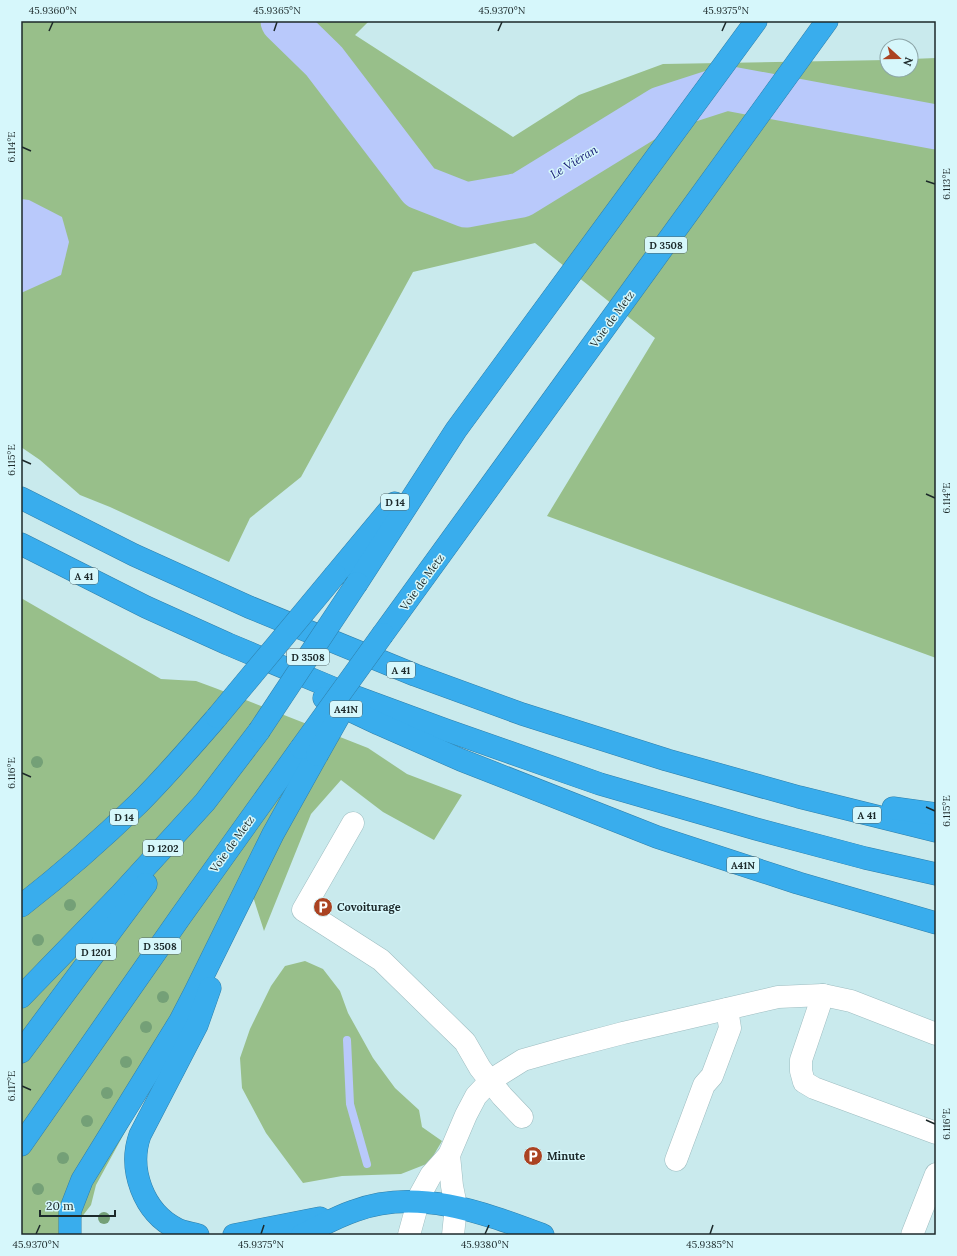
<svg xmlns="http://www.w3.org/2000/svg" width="957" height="1256" font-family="Lora,serif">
  <rect width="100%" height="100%" fill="#c9eaed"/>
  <!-- green -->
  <g fill="#98bf8a">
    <polygon points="21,21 369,21 355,35 513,137 579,95 663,64 887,60 887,70 911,70 911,59 936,58 936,658 547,516 655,338 535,243 413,272 301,477 250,518 229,562 110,507 80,495 40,460 21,447"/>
    <polygon points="21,598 161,679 196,681 215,688 368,748 407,774 462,795 434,840 383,812 341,780 311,814 264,931 249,884 220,958 96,1185 91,1205 68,1235 21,1235"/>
    <polygon points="305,961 323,969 340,991 348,1013 373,1058 395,1088 419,1110 422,1127 442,1141 429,1163 401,1174 342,1176 303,1183 266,1133 242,1088 240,1058 250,1029 271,986 285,966"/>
  </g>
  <!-- water -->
  <polygon fill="#b9c9fb" points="21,199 29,200 62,217 69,242 61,275 21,293"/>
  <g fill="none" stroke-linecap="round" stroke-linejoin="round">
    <!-- stream -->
    <polyline stroke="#b9c9fb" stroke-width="8" points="347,1040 350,1104 367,1164"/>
    <!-- river -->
    <polyline stroke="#b9c9fb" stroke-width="45" points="283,21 324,61 420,187 466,205 521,195 661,109 726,88 936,127"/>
    <defs>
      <g id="minor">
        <polyline points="353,823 303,910 381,960 465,1042 480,1068 502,1096 522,1117"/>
        <polyline points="823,995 801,1060 801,1071 804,1082 814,1088 936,1133"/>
        <polyline points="449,1155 452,1186 456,1206 453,1235"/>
        <polyline points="676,1160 704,1085 712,1076 730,1028 727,1009"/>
        <polyline points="409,1235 420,1195 431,1175 449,1155 466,1115 476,1096 491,1080 523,1060 562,1049 623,1033 778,997 823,995 851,1001 936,1034"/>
        <polyline points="912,1235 936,1174"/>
      </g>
      <g id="highway">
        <polyline points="21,498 134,555 249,607 415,675 522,714 667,760 799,797 936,831"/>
        <polyline points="21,544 146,607 228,644 340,691 446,730 600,784 756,829 865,858 936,874"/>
        <polyline points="335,575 395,503"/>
        <polyline points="357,583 456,430 756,21"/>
        <polyline points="383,634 827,21"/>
        <polyline points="324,698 379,724 461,760 657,837 798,883 936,923"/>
        <polyline points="893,808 936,814"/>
        <path d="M21 906C62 874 101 840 139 803 166 776 191 747 217 717"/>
        <polyline points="21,997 121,894 205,802 259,731"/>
        <polyline points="21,1052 146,884"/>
        <polyline points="21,1145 181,916 301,748"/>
        <polyline points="70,1235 70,1211 82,1180 180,1021 195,992 273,834 317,755"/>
        <path d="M198 1235C191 1233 183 1232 177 1229 143 1212 128 1169 140 1135L197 1025 210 988"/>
        <polyline points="234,1235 320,1218"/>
        <path d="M302 1235C319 1227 336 1217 354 1211 417 1187 484 1213 543 1235"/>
      </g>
    </defs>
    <!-- minor casing -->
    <use href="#minor" stroke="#9ebdc1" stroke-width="23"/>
    <!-- highway casing -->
    <use href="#highway" stroke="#2f7fa9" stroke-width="23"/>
    <!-- minor -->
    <use href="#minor" stroke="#fff" stroke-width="22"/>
    <!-- highway -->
    <use href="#highway" stroke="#39aded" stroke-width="22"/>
    <defs>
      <g id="highway-bridge">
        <polyline points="217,717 335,575"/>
        <polyline points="259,731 357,583"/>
        <polyline points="301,748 383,634"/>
        <polyline points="317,755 339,716"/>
      </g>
    </defs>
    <!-- highway-bridge casing -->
    <use href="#highway-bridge" stroke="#2f7fa9" stroke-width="23" stroke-linecap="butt"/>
    <!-- highway-bridge -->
    <use href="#highway-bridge" stroke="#39aded" stroke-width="22"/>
  </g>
  <!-- trees -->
  <g fill="#74a077">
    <circle cx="37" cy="762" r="6"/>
    <circle cx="70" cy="905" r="6"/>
    <circle cx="38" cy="940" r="6"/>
    <circle cx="163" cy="997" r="6"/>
    <circle cx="146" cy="1027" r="6"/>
    <circle cx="126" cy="1062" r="6"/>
    <circle cx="107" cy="1093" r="6"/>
    <circle cx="87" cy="1121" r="6"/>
    <circle cx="63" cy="1158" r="6"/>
    <circle cx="38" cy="1189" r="6"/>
    <circle cx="104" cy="1218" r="6"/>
  </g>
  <!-- ticks -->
  <path fill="none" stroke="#1c292a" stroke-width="1.5" d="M49 31 53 22M274 31 277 22M498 31 502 22M722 31 726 22M22 147 31 151M926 181 935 184M22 460 31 464M926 494 935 498M22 773 31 777M926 807 935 811M22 1086 31 1090M926 1120 935 1124M36 1234 40 1225M261 1234 264 1225M485 1234 489 1225M710 1234 713 1225"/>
  <!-- icons -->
  <defs>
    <symbol id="parking-disc" viewBox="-11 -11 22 22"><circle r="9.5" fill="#ab4322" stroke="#d6f7fb"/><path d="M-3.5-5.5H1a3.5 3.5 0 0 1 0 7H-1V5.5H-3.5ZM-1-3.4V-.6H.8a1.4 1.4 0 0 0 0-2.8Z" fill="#fff"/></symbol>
  </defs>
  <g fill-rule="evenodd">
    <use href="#parking-disc" x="312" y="896" width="22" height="22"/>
    <use href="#parking-disc" x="522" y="1145" width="22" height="22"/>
  </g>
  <g text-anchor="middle" stroke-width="3" stroke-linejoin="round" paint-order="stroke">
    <!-- shield labels -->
    <g fill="#d6f7fb" stroke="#546769" stroke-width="1">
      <rect x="645" y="237" width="42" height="16" rx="3"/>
      <rect x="381" y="494" width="28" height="16" rx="3"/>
      <rect x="70" y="568" width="28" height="16" rx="3"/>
      <rect x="287" y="649" width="42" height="16" rx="3"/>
      <rect x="387" y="662" width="28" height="16" rx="3"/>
      <rect x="330" y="701" width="32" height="16" rx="3"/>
      <rect x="853" y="807" width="28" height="16" rx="3"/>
      <rect x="110" y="809" width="28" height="16" rx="3"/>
      <rect x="143" y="840" width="40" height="16" rx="3"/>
      <rect x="727" y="857" width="32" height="16" rx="3"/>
      <rect x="139" y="938" width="42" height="16" rx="3"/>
      <rect x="76" y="944" width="40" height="16" rx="3"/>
    </g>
    <g font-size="10" font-weight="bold" fill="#1c292a">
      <text x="666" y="249">D 3508</text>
      <text x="395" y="506">D 14</text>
      <text x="84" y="580">A 41</text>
      <text x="308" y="661">D 3508</text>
      <text x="401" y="674">A 41</text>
      <text x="346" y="713">A41N</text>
      <text x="867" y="819">A 41</text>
      <text x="124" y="821">D 14</text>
      <text x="163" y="852">D 1202</text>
      <text x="743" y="869">A41N</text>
      <text x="160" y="950">D 3508</text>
      <text x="96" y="956">D 1201</text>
    </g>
    <!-- street labels -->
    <g font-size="11" fill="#1c292a" stroke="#d6f7fb">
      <text transform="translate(612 319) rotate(-54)" y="4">Voie de Metz</text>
      <text transform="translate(422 582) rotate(-54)" y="4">Voie de Metz</text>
      <text transform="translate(232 844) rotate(-54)" y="4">Voie de Metz</text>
    </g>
    <!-- poi labels -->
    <g font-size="11" font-weight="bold" fill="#1c292a" stroke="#d6f7fb" text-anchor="start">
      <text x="337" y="911">Covoiturage</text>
      <text x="547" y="1160">Minute</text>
    </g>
    <!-- water labels -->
    <g font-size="12" font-style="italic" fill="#171b75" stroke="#d6f7fb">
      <text transform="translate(574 162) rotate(-31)" y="4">Le Viéran</text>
    </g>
  </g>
  <!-- border -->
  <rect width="957" height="1256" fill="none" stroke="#d6f7fb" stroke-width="44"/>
  <!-- north arrow -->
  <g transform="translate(899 58) rotate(111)"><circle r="19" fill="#d6f7fb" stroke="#8ca5a7"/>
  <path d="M0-3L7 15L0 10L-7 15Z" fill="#ab4322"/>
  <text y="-6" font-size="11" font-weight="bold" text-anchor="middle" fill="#1c292a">N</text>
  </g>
  <!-- scale -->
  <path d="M40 1210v6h75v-6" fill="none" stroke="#1c292a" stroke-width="2"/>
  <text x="46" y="1210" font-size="12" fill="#1c292a" stroke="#d6f7fb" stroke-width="3" paint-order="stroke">20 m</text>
  <rect x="22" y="22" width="913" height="1212" fill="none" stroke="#1c292a" stroke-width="1.5"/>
  <g font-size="10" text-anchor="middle" fill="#1c292a">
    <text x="53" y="14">45.9360°N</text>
    <text x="277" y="14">45.9365°N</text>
    <text x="502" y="14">45.9370°N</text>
    <text x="726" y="14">45.9375°N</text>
    <text transform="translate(11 147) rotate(-90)" y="4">6.114°E</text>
    <text transform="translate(946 184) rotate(-90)" y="4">6.113°E</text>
    <text transform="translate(11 460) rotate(-90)" y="4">6.115°E</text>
    <text transform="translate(946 498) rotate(-90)" y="4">6.114°E</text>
    <text transform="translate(11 773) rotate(-90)" y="4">6.116°E</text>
    <text transform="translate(946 811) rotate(-90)" y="4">6.115°E</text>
    <text transform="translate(11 1086) rotate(-90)" y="4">6.117°E</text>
    <text transform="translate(946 1124) rotate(-90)" y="4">6.116°E</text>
    <text x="36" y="1248">45.9370°N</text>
    <text x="261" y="1248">45.9375°N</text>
    <text x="485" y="1248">45.9380°N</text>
    <text x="710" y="1248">45.9385°N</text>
  </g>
</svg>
